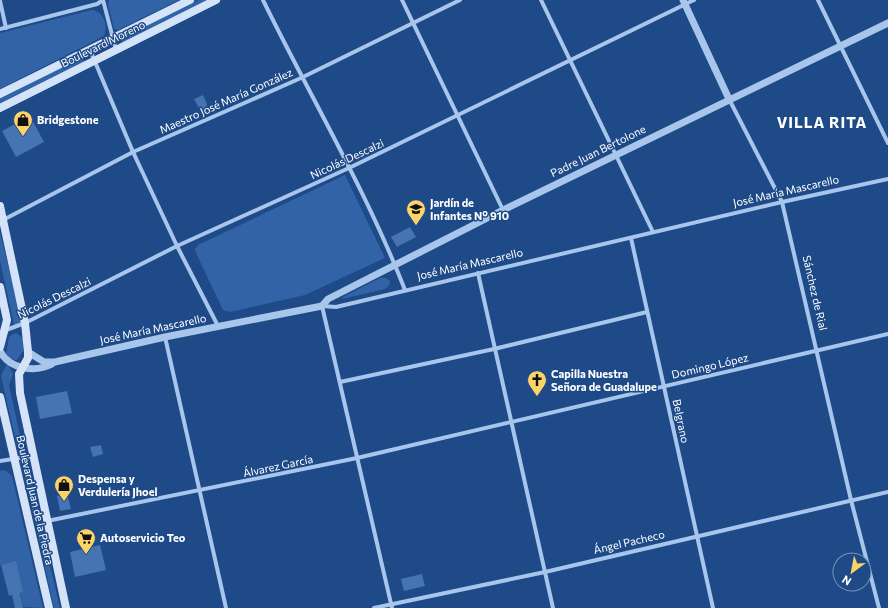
<svg xmlns="http://www.w3.org/2000/svg" width="888" height="608" font-family="Commissioner,sans-serif">
  <rect width="100%" height="100%" fill="#1e4a88"/>
  <!-- green -->
  <g fill="#3163a6">
    <polygon points="109,0 179,0 118,30 114,29 108,4"/>
    <polygon points="198,0 208,0 122,43 120,39"/>
    <path d="M92 10C104 12 108 25 104 36L0 89V33Z"/>
    <polygon points="82,57 84,62 0,103 0,98"/>
    <polygon points="345,175 385,258 305,295 230,312 223,310 196,253 195,249 198,245"/>
    <polygon points="0,232 22,321 21,324 14,325 0,261"/>
    <polygon points="380,278 386,278 390,281 389,286 385,289 342,299 343,297"/>
    <polygon points="15,333 18,334 23,339 23,351 17,360 9,359 6,353 9,337"/>
    <polygon points="7,363 13,374 9,385 23,449 21,452 18,450 1,376"/>
    <polygon points="24,461 26,464 60,608 54,608 22,465"/>
    <polygon points="5,470 12,476 43,608 23,607 16,562 0,565 0,471"/>
  </g>
  <!-- building -->
  <g fill="#4673b1">
    <polygon points="203,95 207,104 205,111 199,108 194,99"/>
    <polygon points="30,116 44,142 16,157 2,131"/>
    <polygon points="410,227 416,237 397,247 391,237"/>
    <polygon points="67,391 72,413 40,419 36,397"/>
    <polygon points="101,445 103,454 93,457 90,447"/>
    <polygon points="67,493 71,509 60,511 57,496"/>
    <polygon points="100,545 106,570 75,577 70,552"/>
    <polygon points="16,561 23,592 20,593 23,608 15,608 12,595 9,596 1,565"/>
    <polygon points="422,574 425,586 404,591 401,579"/>
  </g>
  <g fill="none" stroke-linecap="round" stroke-linejoin="round">
    <!-- minor -->
    <g stroke="#a8c5eb" stroke-width="4">
      <polyline points="103,0 116,50"/>
      <path d="M263 0C310 96 366 190 405 290"/>
      <polyline points="402,0 503,210"/>
      <polyline points="541,0 653,232"/>
      <polyline points="818,0 888,143"/>
      <polyline points="0,1 6,28"/>
      <polyline points="0,29 97,4 103,0"/>
      <polyline points="90,50 133,152 177,246 218,326"/>
      <polyline points="729,99 782,202 851,500 879,608"/>
      <polyline points="3,220 133,152 301,78 460,0"/>
      <polyline points="631,238 713,608"/>
      <polyline points="478,273 553,608"/>
      <polyline points="6,330 25,323 177,246 349,168 694,0"/>
      <polyline points="165,337 226,608"/>
      <polyline points="340,382 494,349 647,312"/>
      <polyline points="0,461 32,456"/>
      <polyline points="47,521 357,458 888,334"/>
      <polyline points="374,608 545,572 888,492"/>
      <polyline points="392,608 322,306 336,307 782,202 888,179"/>
    </g>
    <!-- tertiary -->
    <g stroke="#a8c5eb" stroke-width="7">
      <polyline points="683,0 729,99"/>
      <path d="M0 351C9 369 35 373 52 364"/>
      <polyline points="28,352 44,362 55,362 165,337 322,306 328,299 503,210 888,23"/>
    </g>
    <!-- secondary -->
    <g stroke="#d4e3f8" stroke-width="8">
      <polyline points="0,94 190,0"/>
      <polyline points="0,108 216,0"/>
      <polyline points="0,206 25,323 28,352 28,358 19,374 20,393 66,608"/>
      <polyline points="0,287 7,320 0,347"/>
      <polyline points="0,397 49,608"/>
    </g>
  </g>
  <!-- icons -->
  <defs>
    <symbol id="shop-pin" viewBox="-11 -11 22 30"><path d="M0 17L-7.5 6A9.5 9.5 0 1 1 7.5 6Z" fill="#fbd366" stroke="#1e4a88"/><path d="M-5-2.5h2.3a2.7 3.5 0 0 1 5.4 0H5L5.5 6h-11ZM-1.5-2.5h3a1.5 2.3 0 0 0-3 0Z" fill="#111"/></symbol>
    <symbol id="school-pin" viewBox="-11 -11 22 30"><path d="M0 17L-7.5 6A9.5 9.5 0 1 1 7.5 6Z" fill="#fbd366" stroke="#1e4a88"/><path d="M0-5L7-2L0 1L-7-2ZM-4 1L0 2.5L4 1V4Q0 6-4 4Z" fill="#111"/></symbol>
    <symbol id="church-pin" viewBox="-11 -11 22 30"><path d="M0 17L-7.5 6A9.5 9.5 0 1 1 7.5 6Z" fill="#fbd366" stroke="#1e4a88"/><path d="M-1.2-6h2.4v3.5h3.3v2.4h-3.3V6h-2.4V-.1h-3.3v-2.4h3.3Z" fill="#111"/></symbol>
    <symbol id="supermarket-pin" viewBox="-11 -11 22 30"><path d="M0 17L-7.5 6A9.5 9.5 0 1 1 7.5 6Z" fill="#fbd366" stroke="#1e4a88"/><path d="M-6-5.5h2.5l.6 2H6L4.5 2H-2.5L-4.4-4H-6ZM-1.5 3.2a1.3 1.3 0 1 0 .1 0ZM3 3.2a1.3 1.3 0 1 0 .1 0Z" fill="#111"/></symbol>
  </defs>
  <g fill-rule="evenodd">
    <use href="#shop-pin" x="12" y="109" width="22" height="30"/>
    <use href="#school-pin" x="405" y="198" width="22" height="30"/>
    <use href="#church-pin" x="526" y="369" width="22" height="30"/>
    <use href="#shop-pin" x="53" y="474" width="22" height="30"/>
    <use href="#supermarket-pin" x="75" y="527" width="22" height="30"/>
  </g>
  <g text-anchor="middle" stroke-width="3" stroke-linejoin="round" paint-order="stroke">
    <!-- street labels -->
    <g font-size="11" fill="#fff" stroke="#1e4a88">
      <text transform="translate(103 44) rotate(-26)" y="4">Boulevard Moreno</text>
      <text transform="translate(226 101) rotate(-24)" y="4">Maestro José María González</text>
      <text transform="translate(598 151) rotate(-26)" y="4">Padre Juan Bertolone</text>
      <text transform="translate(347 159) rotate(-25)" y="4">Nicolás Descalzi</text>
      <text transform="translate(786 191) rotate(-13)" y="4">José María Mascarello</text>
      <text transform="translate(470 264) rotate(-13)" y="4">José María Mascarello</text>
      <text transform="translate(815 293) rotate(77)" y="4">Sánchez de Rial</text>
      <text transform="translate(54 298) rotate(-26)" y="4">Nicolás Descalzi</text>
      <text transform="translate(153 329) rotate(-12)" y="4">José María Mascarello</text>
      <text transform="translate(710 366) rotate(-13)" y="4">Domingo López</text>
      <text transform="translate(681 421) rotate(78)" y="4">Belgrano</text>
      <text transform="translate(278 466) rotate(-12)" y="4">Álvarez García</text>
      <text transform="translate(35 500) rotate(77)" y="4">Boulevard Juan de la Piedra</text>
      <text transform="translate(629 542) rotate(-13)" y="4">Ángel Pacheco</text>
    </g>
    <!-- poi labels -->
    <g font-size="11" font-weight="bold" fill="#fff" stroke="#1e4a88" text-anchor="start">
      <text x="37" y="124">Bridgestone</text>
      <text x="430" y="207">Jardín de<tspan x="430" dy="13">Infantes N° 910</tspan></text>
      <text x="551" y="378">Capilla Nuestra<tspan x="551" dy="13">Señora de Guadalupe</tspan></text>
      <text x="78" y="483">Despensa y<tspan x="78" dy="13">Verdulería Jhoel</tspan></text>
      <text x="100" y="542">Autoservicio Teo</text>
    </g>
    <!-- district labels -->
    <g font-size="15" font-weight="bold" letter-spacing="1" fill="#fff" stroke="#1e4a88">
      <text x="822" y="128">VILLA RITA</text>
    </g>
  </g>
  <!-- north arrow -->
  <g transform="translate(852 572) rotate(212)"><circle r="19" fill="#1e4a88" stroke="#7892b8"/>
  <path d="M0-3L7 15L0 10L-7 15Z" fill="#fbd366"/>
  <text y="-6" font-size="11" font-weight="bold" text-anchor="middle" fill="#ffffff">N</text>
  </g>
</svg>
